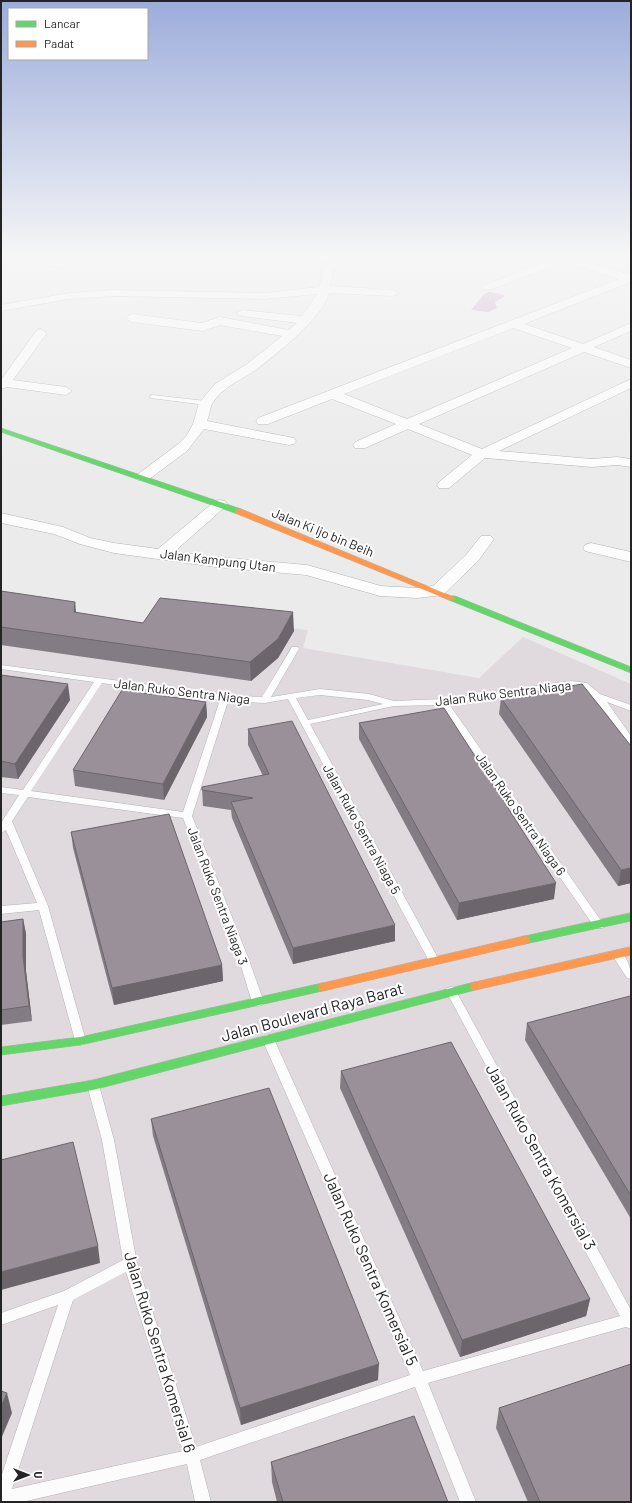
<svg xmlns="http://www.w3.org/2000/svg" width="632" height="1503" font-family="Barlow,sans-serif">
  <rect width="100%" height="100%" fill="#ecebec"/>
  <!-- built -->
  <polygon fill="#e0dadf" points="1,607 140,640 161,612 308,630 303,648 479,678 523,637 631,684 631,1502 1,1502"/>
  <!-- water -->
  <polygon fill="#ca9fc7" points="489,292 504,295 504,297 495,302 497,308 488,312 471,310 484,294"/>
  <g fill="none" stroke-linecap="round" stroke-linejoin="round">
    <defs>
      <g id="lane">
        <polygon points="152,395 206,401 209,403 206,405 150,398 150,396"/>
        <path d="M292 647H298L299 649 271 697 320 689 369 694 394 701 443 699 572 681 587 683 600 694 631 705V711L607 702 631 736V745L628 744 607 714 588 692 579 686H568L449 704 604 925 603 928H595L441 705 394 706 310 724 439 960 438 963H430L288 699 265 703 228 701 192 816 249 960 264 1002 262 1005 258 1006 254 1005 252 1002 239 960 183 818 28 797 12 821 48 906 86 1041 84 1044 80 1045 76 1044 39 910 1 914V906L37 903 6 830 1 833V823L19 795 1 793V787L23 790 94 682 1 669V665L225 695 262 697ZM102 683 220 700 183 812 31 791ZM320 695 368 700 383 704 308 720 296 698Z"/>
        <path d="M617 951C628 955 631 969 631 979L627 978 612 955 613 952Z"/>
        <path d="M451 987 455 988 456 991 631 1310V1329L626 1327 428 1383 476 1502H460L415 1387 200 1460 211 1502H195L187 1464 22 1502H1V1477L58 1305 1 1325V1313L64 1291 123 1260 102 1140 87 1085 89 1082 93 1080 97 1082 99 1085 114 1140 137 1263 196 1447 410 1375 262 1039 264 1036 268 1035 272 1036 274 1039 423 1371 620 1316 446 991 447 988ZM126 1272 183 1451 12 1489 73 1300Z"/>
      </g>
      <g id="street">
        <polygon points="13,256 32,256 67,263 68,265 63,268 18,259"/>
        <path d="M289 256H318L336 258 339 256H350L334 269 330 286 393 290 399 293 393 296 329 293C323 318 276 354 256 370 241 380 222 387 212 404 210 409 209 416 207 421L294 438 296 441 294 444 289 445 204 429 187 451 148 480H138L136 477 138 474 177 445 187 435 193 424 199 403 215 384 247 364 282 336 220 325 203 331 132 322 128 320 126 318 128 316 132 314 202 323 220 317 289 330 297 323 242 316 236 313 242 310 302 316 317 294 265 299 112 296 69 299 1 311V305L69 293 112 290 265 293 319 287 324 268 329 263 294 259Z"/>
        <path d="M413 256C422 254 457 254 463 261L458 264 418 259Z"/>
        <path d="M551 256H575L574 258 631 275V282L524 324 583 344 631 323V331L594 347 631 360V368L584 352 419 424 482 449 631 379V388L499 451 592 459 617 457 631 459V467L617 465 592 467 485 458 449 488H439L437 485 439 482 472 455 408 429 365 448H355L353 445 355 442 396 424 332 399 268 424H258L256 421 258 418 619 279 564 262 492 289H484L482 287 484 285 553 259ZM513 328 572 348 407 419 344 394Z"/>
        <polygon points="41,329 47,333 13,380 66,387 72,391 66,395 7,387 1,389 1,380 37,330"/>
        <polygon points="220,500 225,501 227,504 225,507 174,552 216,557 307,565 381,586 417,588 433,586 466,555 481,536 491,536 494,539 478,561 443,595 417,598 380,596 306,575 216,567 114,553 80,544 54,534 1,523 1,513 63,527 90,538 114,543 158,549 215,501"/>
        <polygon points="591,543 631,552 631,562 585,551 583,548 585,545"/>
      </g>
      <g id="fast">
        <polygon points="1,428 241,509 242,511 238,513 235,513 1,432"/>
        <polygon points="449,596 455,596 631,667 631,673 449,600 448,598"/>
        <polygon points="631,913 631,921 525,944 521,943 520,940 521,937 525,936"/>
        <polygon points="475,982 479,983 480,986 479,989 93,1090 1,1106 1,1096 93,1080"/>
        <polygon points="323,983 327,984 328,987 327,990 80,1045 1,1055 1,1047 80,1037"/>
      </g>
      <g id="slow">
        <polygon points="235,509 241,509 456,598 452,600 449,600 235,513"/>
        <polygon points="525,936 529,937 530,940 529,943 323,991 319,990 318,987 319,984 323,983"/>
        <polygon points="631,947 631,955 475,990 471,989 470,986 471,983 475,982"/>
      </g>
    </defs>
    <!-- lane casing -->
    <use href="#lane" stroke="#b3b2b3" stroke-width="1"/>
    <!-- street casing -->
    <use href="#street" stroke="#b3b2b3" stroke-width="1"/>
    <!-- fast casing -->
    <use href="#fast" stroke="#b3b2b3" stroke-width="1"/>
    <!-- slow casing -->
    <use href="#slow" stroke="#b3b2b3" stroke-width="1"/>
    <!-- lane -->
    <use href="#lane" fill="#fcfcfc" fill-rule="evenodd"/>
    <!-- street -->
    <use href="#street" fill="#fcfcfc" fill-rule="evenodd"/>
    <!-- fast -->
    <use href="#fast" fill="#63d668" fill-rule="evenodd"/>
    <!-- slow -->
    <use href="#slow" fill="#ff974d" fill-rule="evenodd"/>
  </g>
  <!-- wall -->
  <g fill="#847c84">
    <polygon points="1,591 76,613 143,623 294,631 278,658 251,681 1,645"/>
    <polygon points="1,675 70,700 18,779 1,777"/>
    <polygon points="501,698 631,746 631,883 618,886 499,714"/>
    <polygon points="206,702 207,717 164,800 75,786 73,770"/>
    <polygon points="359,723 554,899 457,920 359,739"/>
    <polygon points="248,729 395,941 293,964 232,818 231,810 203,806 202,787 263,776 248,745"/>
    <polygon points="71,832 222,965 223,981 114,1005 73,848"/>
    <polygon points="23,919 26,934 26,971 32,1021 1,1025 1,922"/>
    <polygon points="631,997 631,1219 525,1040 527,1023"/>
    <polygon points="341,1071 590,1299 586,1316 460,1357 340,1088"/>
    <polygon points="151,1119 378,1380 241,1425 153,1136"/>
    <polygon points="499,1408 631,1502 528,1502 496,1428"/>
    <polygon points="271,1462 448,1502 277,1502 272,1482"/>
  </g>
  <!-- shaded-wall -->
  <g fill="#6c656c">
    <polygon points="75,602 77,621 74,612"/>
    <polygon points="293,612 294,631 278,658 251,681 250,662"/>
    <polygon points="68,684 70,700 18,779 15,764"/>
    <polygon points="206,702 207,717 164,800 163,784"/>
    <polygon points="631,868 631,883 618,886 621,870"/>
    <polygon points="556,883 554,899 457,920 459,903"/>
    <polygon points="23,919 26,934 26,971 32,1021 29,1006 23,956"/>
    <polygon points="395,925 395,941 293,964 293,948"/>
    <polygon points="222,965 223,981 114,1005 112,988"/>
    <polygon points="98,1246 100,1263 1,1290 1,1272"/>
    <polygon points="590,1299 586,1316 460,1357 462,1340"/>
    <polygon points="379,1364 378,1380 241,1425 240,1408"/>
    <polygon points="7,1393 12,1413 1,1439 1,1407"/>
  </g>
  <!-- building -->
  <g fill="#9a909a" stroke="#6c656c">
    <polygon points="1,591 75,602 74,612 143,623 160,598 293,612 278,639 250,662 1,627"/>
    <polygon points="1,675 68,684 15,764 1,761"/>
    <polygon points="582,684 631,746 631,868 621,870 501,698"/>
    <polygon points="122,690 206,702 163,784 73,770"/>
    <polygon points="444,708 556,883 459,903 359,723"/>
    <polygon points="292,721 395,925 293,948 231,802 253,798 202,790 202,787 269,774 248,729"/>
    <polygon points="169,814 222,965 112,988 71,832"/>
    <polygon points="23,919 23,956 29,1006 1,1010 1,922"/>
    <polygon points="630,996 631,997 631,1196 527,1023"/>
    <polygon points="451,1042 590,1299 462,1340 341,1071"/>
    <polygon points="269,1088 379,1364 240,1408 151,1119"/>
    <polygon points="73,1142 98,1246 1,1272 1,1160"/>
    <polygon points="631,1364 631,1502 540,1502 499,1408"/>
    <polygon points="1,1391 7,1393 1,1407"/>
    <polygon points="414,1416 448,1502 283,1502 271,1462"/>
  </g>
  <!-- sky -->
  <linearGradient id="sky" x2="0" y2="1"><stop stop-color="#9cacdb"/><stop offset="0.55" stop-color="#f6f6f6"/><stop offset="1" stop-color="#f6f6f6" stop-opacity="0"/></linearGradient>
  <rect width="632" height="466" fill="url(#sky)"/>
  <g text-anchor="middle" stroke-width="4" stroke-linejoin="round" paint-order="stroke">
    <!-- street labels -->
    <g font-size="13" fill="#252425" stroke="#fff">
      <text transform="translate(323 532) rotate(22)" y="5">Jalan Ki Ijo bin Beih</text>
      <text transform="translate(218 560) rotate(7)" y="5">Jalan Kampung Utan</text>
      <text transform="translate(182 691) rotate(7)" y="5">Jalan Ruko Sentra Niaga</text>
      <text transform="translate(503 693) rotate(-7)" y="5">Jalan Ruko Sentra Niaga</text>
      <text transform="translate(521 814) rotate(55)" y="5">Jalan Ruko Sentra Niaga 6</text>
      <text transform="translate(362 829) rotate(61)" y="5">Jalan Ruko Sentra Niaga 5</text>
      <text transform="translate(218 896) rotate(69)" y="5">Jalan Ruko Sentra Niaga 3</text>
    </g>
    <!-- near-street labels -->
    <g font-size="16" fill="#252425" stroke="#fff">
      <text transform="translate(312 1012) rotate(-15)" y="6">Jalan Boulevard Raya Barat</text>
      <text transform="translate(541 1157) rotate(61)" y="6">Jalan Ruko Sentra Komersial 3</text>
      <text transform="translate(371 1269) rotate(66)" y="6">Jalan Ruko Sentra Komersial 5</text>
      <text transform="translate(160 1352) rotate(73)" y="6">Jalan Ruko Sentra Komersial 6</text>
    </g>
  </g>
  <!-- border -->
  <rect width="632" height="1503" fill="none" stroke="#252425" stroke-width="4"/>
  <!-- legend -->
  <rect x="8" y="8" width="140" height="52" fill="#ffffff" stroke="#a8a7a8"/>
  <rect x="16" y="21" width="20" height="6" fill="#63d668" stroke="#a8a7a8"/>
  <text x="44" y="28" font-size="12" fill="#252425">Lancar</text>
  <rect x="16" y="41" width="20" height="6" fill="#ff974d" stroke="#a8a7a8"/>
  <text x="44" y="48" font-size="12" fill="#252425">Padat</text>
  <!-- north arrow -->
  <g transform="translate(28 1475) rotate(90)" stroke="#ffffff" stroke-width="3" paint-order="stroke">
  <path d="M0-3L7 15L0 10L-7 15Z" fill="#252425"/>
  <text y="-6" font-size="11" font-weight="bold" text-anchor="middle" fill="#252425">U</text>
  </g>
</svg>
